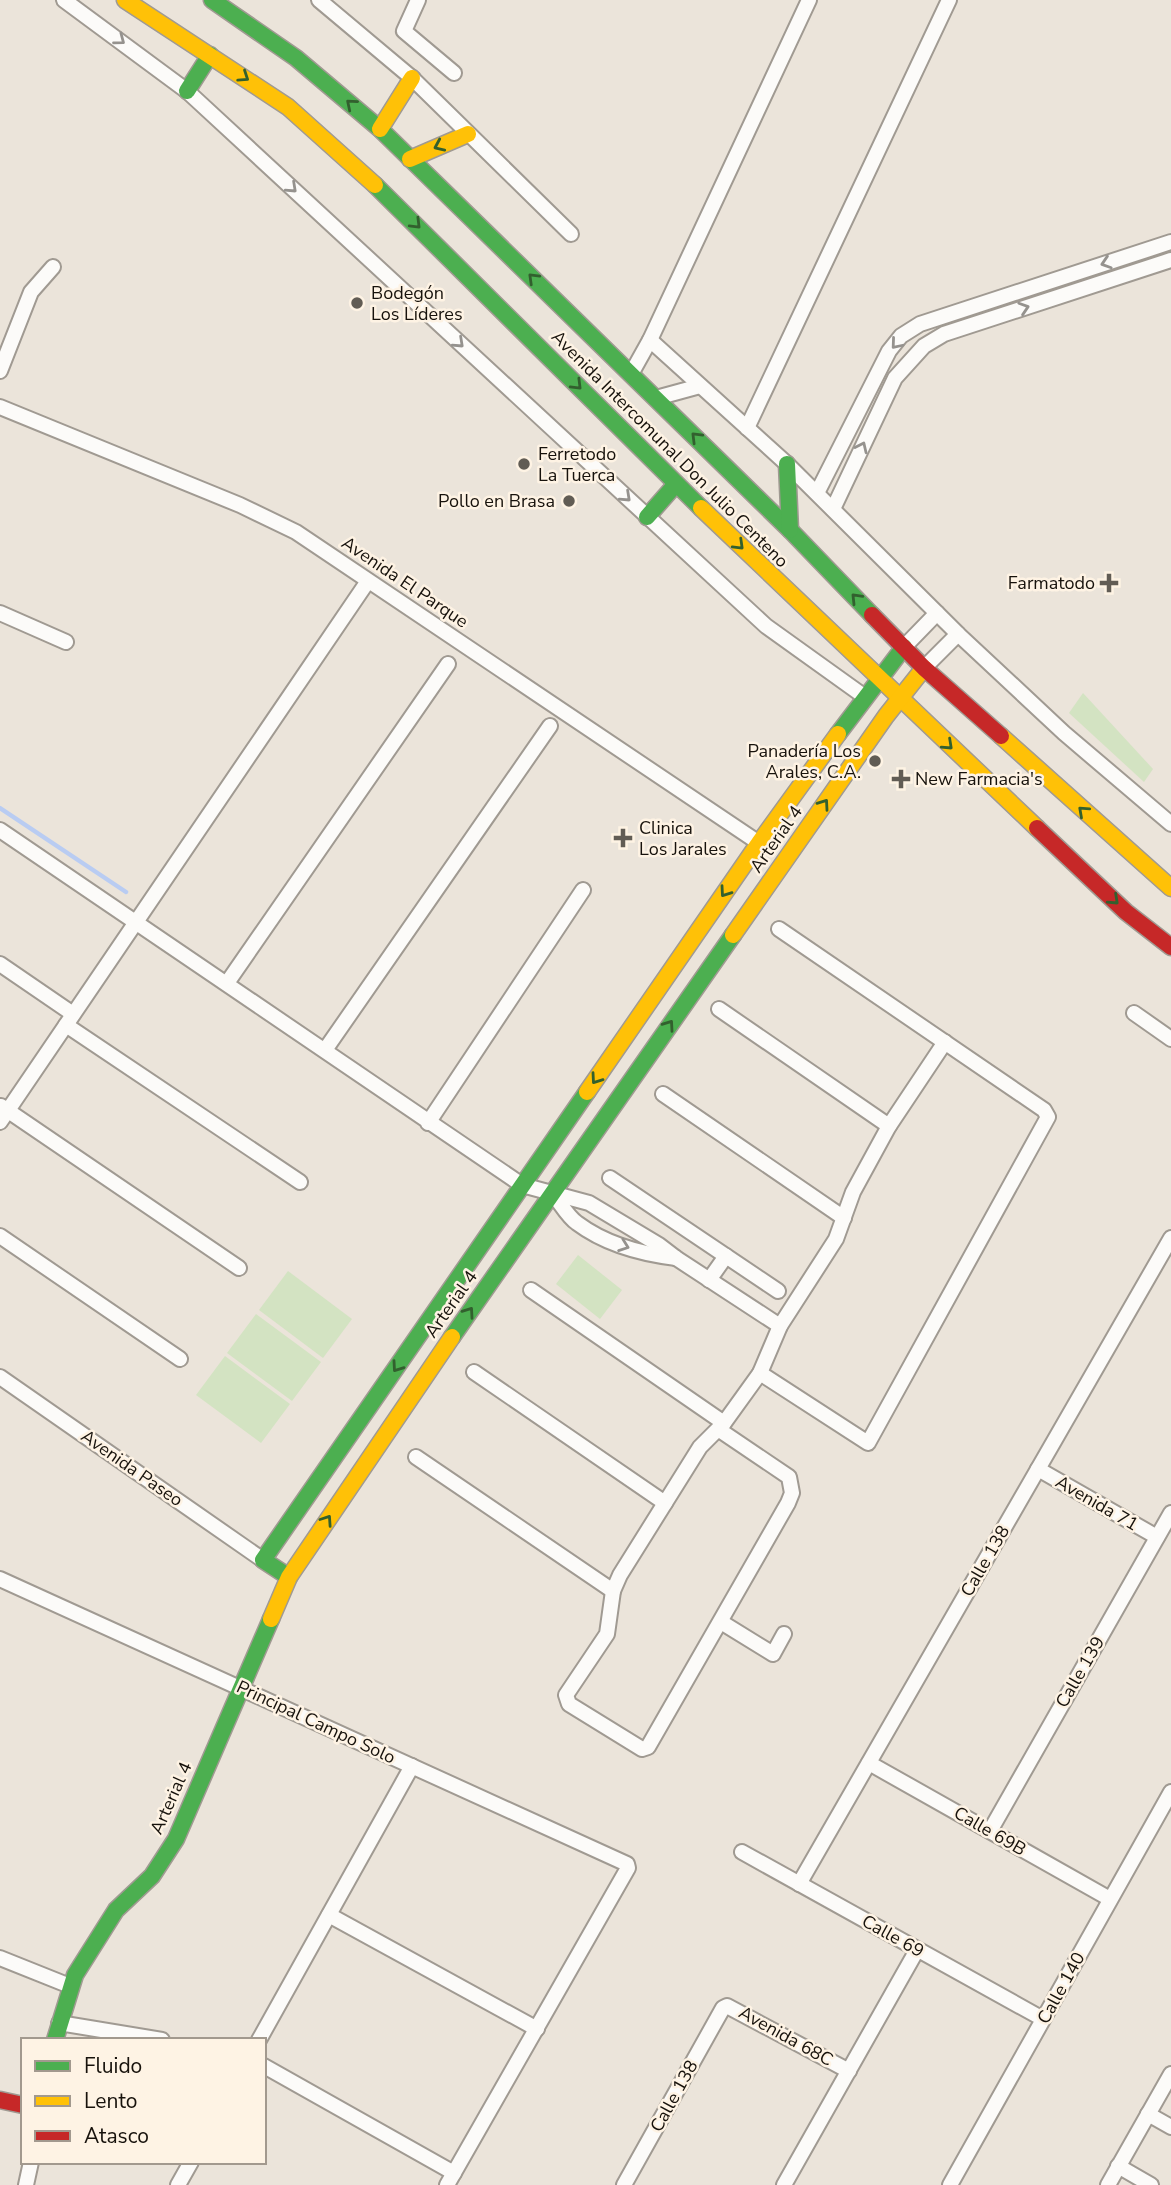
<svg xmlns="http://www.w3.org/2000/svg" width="1171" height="2185" font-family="'Nunito Sans',sans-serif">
  <rect width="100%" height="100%" fill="#ebe4da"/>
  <!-- green -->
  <g fill="#d3e3c2">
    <polygon points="1083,693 1153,769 1144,782 1069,713"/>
    <polygon points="578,1255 622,1290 600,1319 556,1284"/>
    <polygon points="288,1271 352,1319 323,1358 259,1310"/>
    <polygon points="256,1314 321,1362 292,1401 227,1353"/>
    <polygon points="225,1356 290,1404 261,1443 196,1395"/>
  </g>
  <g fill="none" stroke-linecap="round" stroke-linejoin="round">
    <!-- stream -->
    <polyline stroke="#b9ccf2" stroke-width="4.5" points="0,808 126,892"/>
    <defs>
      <g id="street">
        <polyline points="64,0 187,91 766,626 865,697"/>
        <polyline points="319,0 412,78 571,234"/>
        <polyline points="418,0 404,31 454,73"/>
        <polyline points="650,340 787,464 958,634 1064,733 1171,824"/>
        <polyline points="0,371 31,292 53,267"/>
        <polyline points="631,374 650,340 809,0"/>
        <polyline points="656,398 700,386"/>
        <polyline points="0,407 240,505 296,532 759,843"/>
        <polyline points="747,428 949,0"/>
        <polyline points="817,493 889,351 901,336 920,324 1171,242"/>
        <polyline points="833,509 895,378 924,346 944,334 1171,260"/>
        <polyline points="0,613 66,642"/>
        <polyline points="904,647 937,613"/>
        <polyline points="924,668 958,634"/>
        <polyline points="0,830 522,1185 589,1203 659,1245 676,1258 780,1326"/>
        <polyline points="0,964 73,1014"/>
        <polyline points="227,983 448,664"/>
        <polyline points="719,1009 889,1126"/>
        <polyline points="1134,1013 1171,1039"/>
        <polyline points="66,1025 300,1182"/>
        <polyline points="325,1050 550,726"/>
        <polyline points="663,1094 844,1218"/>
        <polyline points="1,1106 239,1268"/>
        <polyline points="0,1122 368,581"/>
        <polyline points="428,1123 583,890"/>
        <polyline points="610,1178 778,1291"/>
        <path d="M552 1193C560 1202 567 1216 577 1223 605 1244 642 1254 676 1258"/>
        <polyline points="0,1236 180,1359"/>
        <polyline points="709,1280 726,1256"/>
        <polyline points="531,1290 724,1423"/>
        <polyline points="474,1372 665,1503"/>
        <polyline points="760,1373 868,1443 1048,1117 1044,1110 779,929"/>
        <polyline points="0,1377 263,1560"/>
        <polyline points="718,1429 789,1477 792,1493 788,1503 648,1747 642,1749 569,1704 566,1695 607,1634 613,1591 620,1575 700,1447 724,1423 760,1373 780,1326 836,1239 853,1192 889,1126 945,1042"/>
        <polyline points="416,1457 613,1591"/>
        <polyline points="1038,1469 1157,1537"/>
        <polyline points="0,1579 627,1864 628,1868 447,2185"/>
        <polyline points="721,1622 773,1654 784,1634"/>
        <polyline points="869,1763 1110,1899"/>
        <polyline points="990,1831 1171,1513"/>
        <polyline points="742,1852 1043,2019"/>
        <polyline points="799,1884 1171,1238"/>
        <polyline points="329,1915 537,2029"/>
        <polyline points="0,1958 70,1986"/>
        <polyline points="59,2023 162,2040"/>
        <polyline points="259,2040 412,1766"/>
        <polyline points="264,2066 454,2173"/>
        <polyline points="1148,2114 1171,2127"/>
        <polyline points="1118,2166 1151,2185"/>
        <polyline points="26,2185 31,2162"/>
        <polyline points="178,2185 191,2162"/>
        <polyline points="624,2185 723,2008 727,2006 849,2071"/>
        <polyline points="784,2185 917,1950"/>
        <polyline points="950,2185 1171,1792"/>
        <polyline points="1108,2185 1171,2074"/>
      </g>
      <g id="fast">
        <polyline points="212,0 296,58 380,129 790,530 872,615"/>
        <polyline points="187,91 210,55"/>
        <polyline points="375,185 701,508"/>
        <polyline points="787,464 790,530"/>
        <polyline points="647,517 676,484"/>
        <polyline points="838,734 904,647"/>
        <polyline points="452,1337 733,935"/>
        <polyline points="289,1577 263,1560 587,1092"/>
        <polyline points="55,2040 75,1975 116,1910 152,1876 176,1839 271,1619"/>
      </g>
      <g id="slow">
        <polyline points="125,0 288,107 375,185"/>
        <polyline points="380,129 412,78"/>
        <polyline points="410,159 468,134"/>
        <polyline points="701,508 1037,828"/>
        <polyline points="1001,736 1171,888"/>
        <polyline points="733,935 886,716 924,668"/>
        <polyline points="587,1092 759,843 838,734"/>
        <polyline points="271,1619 289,1577 452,1337"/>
      </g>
      <g id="jam">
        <polyline points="872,615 924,668 1001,736"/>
        <polyline points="1037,828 1126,912 1171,947"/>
        <polyline points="0,2100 23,2105"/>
      </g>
    </defs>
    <!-- street casing -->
    <use href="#street" stroke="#a09a92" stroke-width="18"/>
    <!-- fast casing -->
    <use href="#fast" stroke="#a09a92" stroke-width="19"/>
    <!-- slow casing -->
    <use href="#slow" stroke="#a09a92" stroke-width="19"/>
    <!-- jam casing -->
    <use href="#jam" stroke="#a09a92" stroke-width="19"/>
    <!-- street -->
    <use href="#street" stroke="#fcfbf9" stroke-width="14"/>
    <!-- fast -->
    <use href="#fast" stroke="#4caf50" stroke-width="16"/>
    <!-- slow -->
    <use href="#slow" stroke="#ffc107" stroke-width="16"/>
    <!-- jam -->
    <use href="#jam" stroke="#c62828" stroke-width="16"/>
  </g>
  <!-- one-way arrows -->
  <defs><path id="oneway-chevron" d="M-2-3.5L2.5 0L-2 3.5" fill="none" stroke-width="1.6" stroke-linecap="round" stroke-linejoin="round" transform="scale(1.75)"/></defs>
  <g stroke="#95928e">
    <use href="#oneway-chevron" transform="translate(120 40) rotate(37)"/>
    <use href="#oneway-chevron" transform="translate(292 188) rotate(43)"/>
    <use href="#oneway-chevron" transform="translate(1106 263) rotate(162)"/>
    <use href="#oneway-chevron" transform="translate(1024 308) rotate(-18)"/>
    <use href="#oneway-chevron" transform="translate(459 343) rotate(43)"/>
    <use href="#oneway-chevron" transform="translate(896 344) rotate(130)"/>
    <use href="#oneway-chevron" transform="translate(862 447) rotate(-65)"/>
    <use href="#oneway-chevron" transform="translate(626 497) rotate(43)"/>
    <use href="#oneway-chevron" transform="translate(624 1246) rotate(20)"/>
  </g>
  <g stroke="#32602e">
    <use href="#oneway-chevron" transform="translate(244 77) rotate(34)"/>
    <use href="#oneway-chevron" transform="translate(351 104) rotate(-140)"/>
    <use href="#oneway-chevron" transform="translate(439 146) rotate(156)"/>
    <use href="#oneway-chevron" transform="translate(416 224) rotate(45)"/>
    <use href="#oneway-chevron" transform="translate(533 278) rotate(-136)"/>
    <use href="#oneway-chevron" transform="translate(577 385) rotate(45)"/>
    <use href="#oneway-chevron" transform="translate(696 437) rotate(-135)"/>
    <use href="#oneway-chevron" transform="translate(739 545) rotate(44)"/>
    <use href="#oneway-chevron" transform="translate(856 598) rotate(-134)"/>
    <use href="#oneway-chevron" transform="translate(948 745) rotate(43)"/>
    <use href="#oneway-chevron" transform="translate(824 804) rotate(-55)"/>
    <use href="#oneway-chevron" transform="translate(1083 811) rotate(-138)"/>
    <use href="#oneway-chevron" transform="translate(725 892) rotate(125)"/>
    <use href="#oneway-chevron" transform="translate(1114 900) rotate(43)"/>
    <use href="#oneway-chevron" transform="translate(669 1025) rotate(-55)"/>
    <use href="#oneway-chevron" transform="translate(596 1079) rotate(125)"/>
    <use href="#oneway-chevron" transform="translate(469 1312) rotate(-55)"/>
    <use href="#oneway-chevron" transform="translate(397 1367) rotate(125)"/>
    <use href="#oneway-chevron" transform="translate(327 1520) rotate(-56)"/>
  </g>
  <!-- markers -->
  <g fill="#615c54" stroke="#fef3e4" stroke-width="2.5">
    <circle cx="357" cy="303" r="7"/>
    <circle cx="524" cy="464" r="7"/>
    <circle cx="569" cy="501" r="7"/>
    <path d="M1105.5 572.5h7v7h7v7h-7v7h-7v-7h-7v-7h7z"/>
    <circle cx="875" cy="761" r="7"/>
    <path d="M897.5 768.5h7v7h7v7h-7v7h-7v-7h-7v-7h7z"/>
    <path d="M619.5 827.5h7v7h7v7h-7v7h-7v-7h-7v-7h7z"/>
  </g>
  <g text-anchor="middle" stroke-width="5" stroke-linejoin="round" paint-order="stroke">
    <!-- poi labels -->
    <g font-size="18" fill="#17120c" stroke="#fef3e4" text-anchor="start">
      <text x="371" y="299">Bodegón<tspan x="371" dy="21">Los Líderes</tspan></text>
      <text x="538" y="460">Ferretodo<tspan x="538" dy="21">La Tuerca</tspan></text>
      <text x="555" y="507" text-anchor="end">Pollo en Brasa</text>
      <text x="1095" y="589" text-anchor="end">Farmatodo</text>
      <text x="861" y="757" text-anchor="end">Panadería Los<tspan x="861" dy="21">Arales, C.A.</tspan></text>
      <text x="915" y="785">New Farmacia's</text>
      <text x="639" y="834">Clinica<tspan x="639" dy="21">Los Jarales</tspan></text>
    </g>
    <!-- street labels -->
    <g font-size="18" fill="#17120c" stroke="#fef3e4">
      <text transform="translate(670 449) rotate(45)" y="6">Avenida Intercomunal Don Julio Centeno</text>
      <text transform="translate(405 582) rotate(34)" y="6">Avenida El Parque</text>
      <text transform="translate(776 839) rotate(-55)" y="6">Arterial 4</text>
      <text transform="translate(451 1304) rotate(-55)" y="6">Arterial 4</text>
      <text transform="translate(132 1468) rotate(35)" y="6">Avenida Paseo</text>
      <text transform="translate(1097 1503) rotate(30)" y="6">Avenida 71</text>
      <text transform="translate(985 1561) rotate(-60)" y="6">Calle 138</text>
      <text transform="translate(1080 1672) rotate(-60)" y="6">Calle 139</text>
      <text transform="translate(316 1722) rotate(25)" y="6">Principal Campo Solo</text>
      <text transform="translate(171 1798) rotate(-66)" y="6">Arterial 4</text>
      <text transform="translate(990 1831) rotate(30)" y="6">Calle 69B</text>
      <text transform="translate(893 1936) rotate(29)" y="6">Calle 69</text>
      <text transform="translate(1061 1988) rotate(-61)" y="6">Calle 140</text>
      <text transform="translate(786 2036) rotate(29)" y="6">Avenida 68C</text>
      <text transform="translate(674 2096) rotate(-61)" y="6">Calle 138</text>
    </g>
  </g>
  <!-- legend -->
  <rect x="21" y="2038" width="245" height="126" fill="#fef3e4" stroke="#a2998e" stroke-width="2"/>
  <rect x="35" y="2061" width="35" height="10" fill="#4caf50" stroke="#a2998e" stroke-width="2"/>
  <text x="84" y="2073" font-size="21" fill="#17120c">Fluido</text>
  <rect x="35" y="2096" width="35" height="10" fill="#ffc107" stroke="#a2998e" stroke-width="2"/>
  <text x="84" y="2108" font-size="21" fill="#17120c">Lento</text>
  <rect x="35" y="2131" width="35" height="10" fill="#c62828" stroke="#a2998e" stroke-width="2"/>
  <text x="84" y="2143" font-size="21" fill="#17120c">Atasco</text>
</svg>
